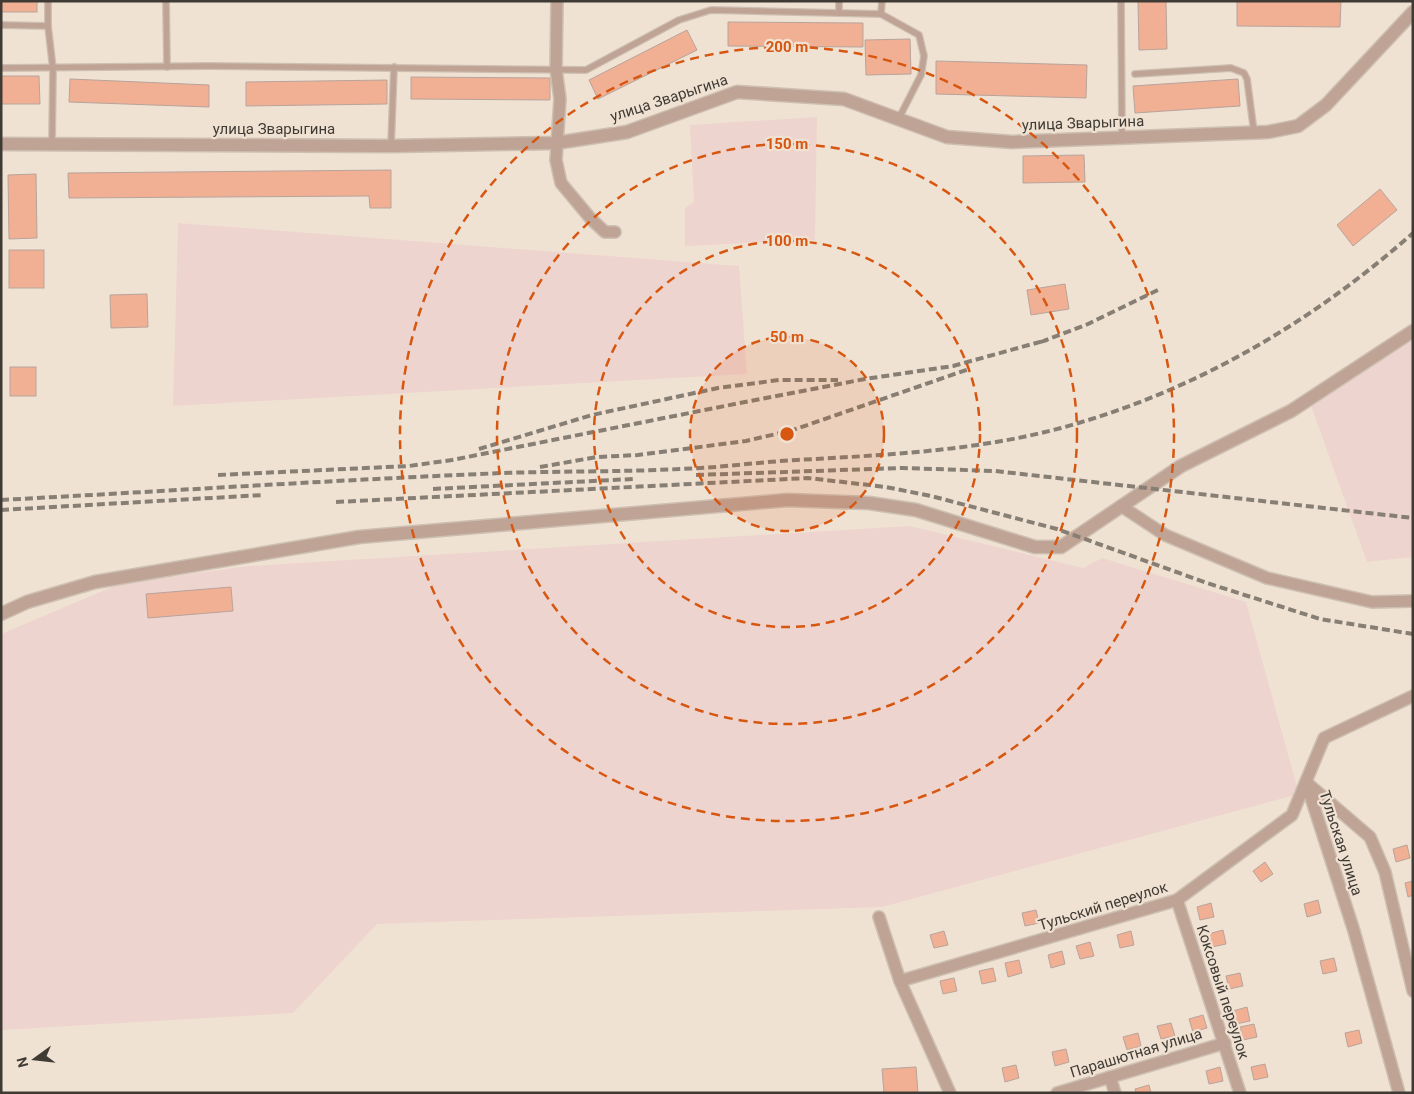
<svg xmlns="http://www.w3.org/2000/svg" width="1414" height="1094" font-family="Roboto,sans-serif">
  <rect width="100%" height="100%" fill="#f0e2d3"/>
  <!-- industrial -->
  <g fill="#eed4ce">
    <polygon points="817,117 815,240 685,246 685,208 694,202 690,125"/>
    <polygon points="178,223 739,266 747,374 173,406"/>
    <polygon points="1413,336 1413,557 1367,562 1310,403"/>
    <polygon points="910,526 1083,568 1102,558 1246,602 1299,794 882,907 377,924 293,1013 1,1030 1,634 119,584 248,566"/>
  </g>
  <!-- building -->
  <g fill="#f1af93" stroke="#b7a49c">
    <rect x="1" y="1" width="36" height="11"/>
    <polygon points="1138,1 1166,1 1167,49 1139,50"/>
    <polygon points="1237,1 1341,1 1340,27 1237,26"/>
    <polygon points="728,22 863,23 863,47 728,46"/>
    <polygon points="687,30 697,50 598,99 589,80"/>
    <polygon points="910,39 911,74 866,75 865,40"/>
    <polygon points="936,61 1087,65 1086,98 936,94"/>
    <polygon points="1,76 39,76 40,104 1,104"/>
    <polygon points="411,77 550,78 550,100 411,99"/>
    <polygon points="70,79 209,85 209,107 69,102"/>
    <polygon points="1238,79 1240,106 1135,113 1133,86"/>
    <polygon points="387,80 387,104 246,106 246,82"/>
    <polygon points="1084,155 1085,182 1023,183 1023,156"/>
    <polygon points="391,170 391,208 370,208 369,196 69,198 68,173"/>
    <polygon points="36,174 37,238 9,239 8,175"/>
    <polygon points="1380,189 1397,210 1353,246 1337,225"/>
    <rect x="9" y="250" width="35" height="38"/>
    <polygon points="1065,284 1069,309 1031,315 1027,290"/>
    <polygon points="147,294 148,327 111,328 110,295"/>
    <rect x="10" y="367" width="26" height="29"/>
    <polygon points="231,587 233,611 148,618 146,594"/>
    <polygon points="1407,845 1410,858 1396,862 1393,849"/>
    <polygon points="1265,862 1273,874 1261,882 1253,871"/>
    <polygon points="1413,881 1413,895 1408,897 1405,883"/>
    <polygon points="1318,900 1321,913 1307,917 1304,904"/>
    <polygon points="1211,903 1214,917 1200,920 1197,907"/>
    <polygon points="1036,910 1039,923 1025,926 1022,913"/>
    <polygon points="1223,930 1226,944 1212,947 1208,934"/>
    <polygon points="944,931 948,945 934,948 930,935"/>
    <polygon points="1131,931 1134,945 1120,948 1117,935"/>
    <polygon points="1090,942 1094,956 1080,959 1076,946"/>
    <polygon points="1062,951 1065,964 1051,968 1048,955"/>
    <polygon points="1334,958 1337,971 1323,974 1320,961"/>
    <polygon points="1019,960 1022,973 1008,977 1005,963"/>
    <polygon points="993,968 996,981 982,984 979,971"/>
    <polygon points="1240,973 1243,986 1229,989 1226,976"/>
    <polygon points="954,978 957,991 943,994 940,981"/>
    <polygon points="1247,1007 1250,1021 1236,1024 1233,1011"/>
    <polygon points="1203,1015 1207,1028 1193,1032 1189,1019"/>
    <polygon points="1171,1023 1175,1036 1161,1039 1157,1026"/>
    <polygon points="1254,1024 1257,1037 1243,1040 1240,1027"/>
    <polygon points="1359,1030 1362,1043 1348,1047 1345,1033"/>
    <polygon points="1138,1033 1141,1046 1127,1050 1123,1037"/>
    <polygon points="1066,1049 1069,1062 1055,1066 1052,1052"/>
    <polygon points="1265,1064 1268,1077 1254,1080 1251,1067"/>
    <polygon points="1016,1065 1019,1078 1005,1082 1002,1068"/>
    <polygon points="916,1067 918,1093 884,1093 882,1069"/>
    <polygon points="1220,1067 1223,1081 1209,1084 1206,1071"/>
    <polygon points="1149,1085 1151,1093 1136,1093 1135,1089"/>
  </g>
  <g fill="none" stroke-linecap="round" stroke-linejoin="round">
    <defs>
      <g id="service">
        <polyline points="48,1 48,26 53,69 52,145"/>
        <polyline points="166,1 167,67"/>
        <polyline points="839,1 839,13"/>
        <polyline points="1121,1 1122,138"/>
        <polyline points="881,14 919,35 924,56 921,75 899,118"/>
        <polyline points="1,25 48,26"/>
        <polyline points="1,68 209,66 586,70 679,20 711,10 881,14 882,1"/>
        <polyline points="1135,74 1231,68 1244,73 1247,79 1254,132"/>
        <polyline points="391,146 394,67"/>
      </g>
      <g id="minor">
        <polyline points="557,1 556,69 560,99 556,160 561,183 591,219 605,232 615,232"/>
        <polyline points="1121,506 1165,535 1267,578 1372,602 1413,601"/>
        <polyline points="1306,782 1354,931 1399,1093"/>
        <polyline points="1307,783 1370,837 1385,872 1413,991"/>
        <polyline points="1177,900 1240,1093"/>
        <polyline points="879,917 900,981 950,1093"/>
        <polyline points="900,981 1177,900 1292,815 1324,738 1413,696"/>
        <polyline points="1110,1077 1115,1093"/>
        <polyline points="1057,1093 1225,1043"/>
      </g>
      <g id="tertiary">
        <polyline points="1,144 391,146 556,143 627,132 737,92 844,99 947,137 1012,142 1268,132 1298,126 1326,105 1413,12"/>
        <polyline points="1,614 27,602 95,582 359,537 787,500 869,503 916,510 1035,547 1061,547 1181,466 1291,411 1413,331"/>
      </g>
    </defs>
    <!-- service casing -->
    <use href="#service" stroke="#cdc0b3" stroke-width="8"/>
    <!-- minor casing -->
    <use href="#minor" stroke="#cdc0b3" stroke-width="14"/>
    <!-- tertiary casing -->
    <use href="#tertiary" stroke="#cdc0b3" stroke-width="15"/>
    <!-- service -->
    <use href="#service" stroke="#bfa395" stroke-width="5.5"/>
    <!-- minor -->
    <use href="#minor" stroke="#bfa395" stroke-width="11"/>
    <!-- tertiary -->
    <use href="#tertiary" stroke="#bfa395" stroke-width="12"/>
    <!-- rail -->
    <g stroke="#877e74" stroke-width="4" stroke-dasharray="8 4" stroke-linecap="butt">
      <polyline points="1041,342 1088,324 1160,289"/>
      <polyline points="479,449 592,415 718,388 779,380 838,380"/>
      <polyline points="540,467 597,457 638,455 746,441 793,430 969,369"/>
      <polyline points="218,475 409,466 452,460 750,401 865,379 953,366 1047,340"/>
      <polyline points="696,475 902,468 995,471 1413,518"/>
      <polyline points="433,489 633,479"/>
      <path d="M1 500C168 491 335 480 503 473 562 471 621 472 680 469 719 468 758 462 797 460 886 455 975 451 1061 428 1193 392 1310 324 1413 233"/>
      <polyline points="336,502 808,478 886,487 931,496 1057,529 1207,583 1320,619 1413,634"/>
      <polyline points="1,510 263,495"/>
    </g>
  </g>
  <!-- distance rings -->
  <circle cx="787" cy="434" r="97" fill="#d75610" fill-opacity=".12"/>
  <g fill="none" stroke="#d75610" stroke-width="2.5" stroke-dasharray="9 6">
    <circle cx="787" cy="434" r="97"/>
    <circle cx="787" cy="434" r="193"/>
    <circle cx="787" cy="434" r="290"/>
    <circle cx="787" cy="434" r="387"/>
  </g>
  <g text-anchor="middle" stroke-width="4.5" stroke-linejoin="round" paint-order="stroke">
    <!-- street labels -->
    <g font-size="15" fill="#3f3a34" stroke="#f0e2d3">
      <text transform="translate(669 98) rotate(-18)" y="5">улица Зварыгина</text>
      <text transform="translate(1083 123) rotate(-2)" y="5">улица Зварыгина</text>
      <text x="274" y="134">улица Зварыгина</text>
      <text transform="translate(1341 843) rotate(72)" y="5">Тульская улица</text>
      <text transform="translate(1103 906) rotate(-17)" y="5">Тульский переулок</text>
      <text transform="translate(1223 992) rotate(72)" y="5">Коксовый переулок</text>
      <text transform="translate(1136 1053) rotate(-17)" y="5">Парашютная улица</text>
    </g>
  </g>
  <circle cx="787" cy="434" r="8" fill="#d75610" stroke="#f0e2d3" stroke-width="2.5"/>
  <g font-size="15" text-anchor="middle" font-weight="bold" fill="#d75610" stroke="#f0e2d3" stroke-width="4.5" stroke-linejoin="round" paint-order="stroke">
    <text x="787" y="52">200 m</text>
    <text x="787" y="149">150 m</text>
    <text x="787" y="246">100 m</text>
    <text x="787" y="342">50 m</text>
  </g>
  <!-- border -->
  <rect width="1414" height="1094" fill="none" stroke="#3f3a34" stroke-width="5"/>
  <!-- north arrow -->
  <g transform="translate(35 1059) rotate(255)" stroke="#f0e2d3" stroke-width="4" paint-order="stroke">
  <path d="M0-4L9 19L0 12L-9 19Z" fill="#3f3a34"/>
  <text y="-8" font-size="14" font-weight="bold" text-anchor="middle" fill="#3f3a34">N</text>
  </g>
</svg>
